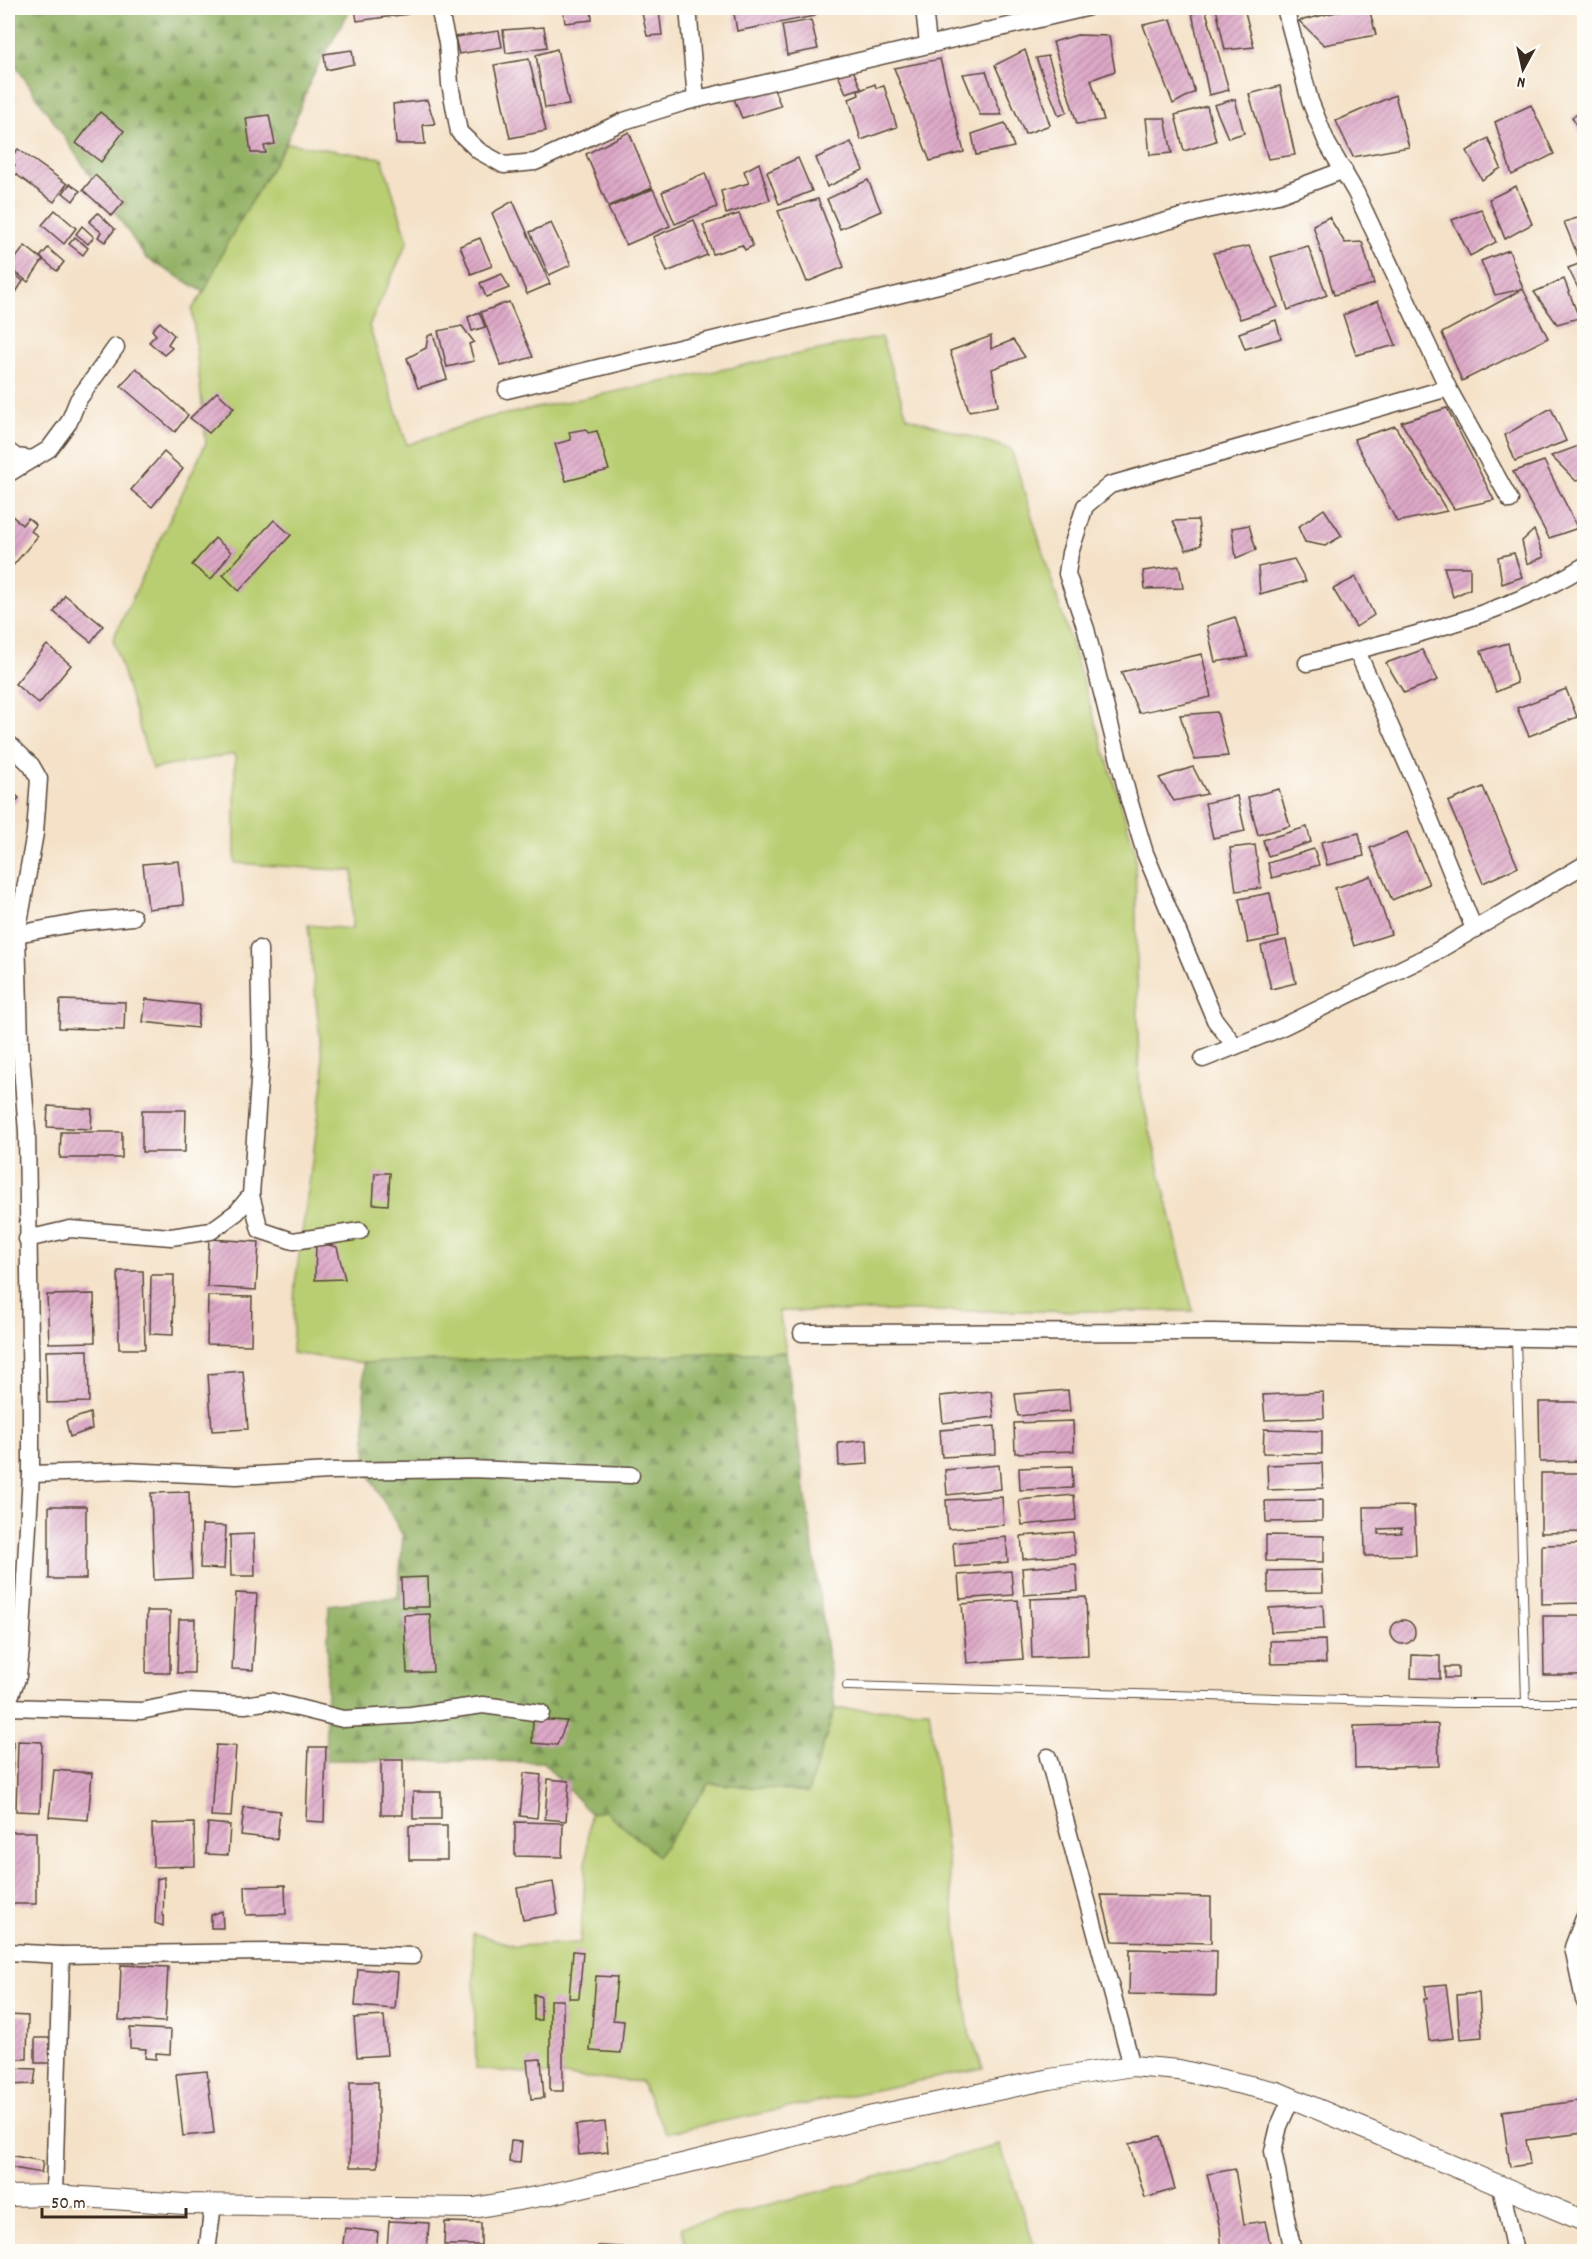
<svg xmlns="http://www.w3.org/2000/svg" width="1592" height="2259" font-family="Dekko,sans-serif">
  <defs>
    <pattern id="forest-firs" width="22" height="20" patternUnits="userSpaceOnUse" patternTransform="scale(1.5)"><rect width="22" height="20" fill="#92b164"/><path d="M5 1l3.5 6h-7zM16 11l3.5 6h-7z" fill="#789052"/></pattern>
    <pattern id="building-hatch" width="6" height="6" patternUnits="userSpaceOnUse" patternTransform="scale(1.5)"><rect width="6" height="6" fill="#dea9c8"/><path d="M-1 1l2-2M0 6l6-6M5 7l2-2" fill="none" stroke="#b58aa2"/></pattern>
  </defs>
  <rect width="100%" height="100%" fill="#fdfcf7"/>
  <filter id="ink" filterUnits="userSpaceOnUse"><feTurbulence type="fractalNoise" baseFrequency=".0167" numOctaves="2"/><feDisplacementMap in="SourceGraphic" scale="12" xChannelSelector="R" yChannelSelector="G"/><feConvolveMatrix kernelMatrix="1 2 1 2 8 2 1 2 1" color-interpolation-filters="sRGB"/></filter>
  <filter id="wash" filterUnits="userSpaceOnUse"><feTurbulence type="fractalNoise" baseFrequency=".008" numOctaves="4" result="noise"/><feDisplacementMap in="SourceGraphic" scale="24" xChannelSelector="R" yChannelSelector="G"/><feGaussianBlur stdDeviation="1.35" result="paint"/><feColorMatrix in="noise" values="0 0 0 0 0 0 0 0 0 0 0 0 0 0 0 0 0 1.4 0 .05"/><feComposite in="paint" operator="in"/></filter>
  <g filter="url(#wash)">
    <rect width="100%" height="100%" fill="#f4e1c7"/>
    <!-- grass -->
    <g fill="#b9ce72" stroke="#7a7c48" stroke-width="1.5">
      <polygon points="286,143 382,158 408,241 369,326 407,445 482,419 881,337 907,417 1011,449 1135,850 1139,1084 1193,1311 779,1311 786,1352 363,1363 292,1353 295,1284 324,1076 308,925 352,929 353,871 235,863 235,754 152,769 113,639 206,443 192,309 204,292 227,243"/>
      <polygon points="835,1709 929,1710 969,2032 983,2068 666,2133 641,2082 476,2069 473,1933 516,1946 580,1943 590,1813 605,1811 658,1856 709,1783 808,1792"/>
      <polygon points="1000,2145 1036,2251 687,2251 682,2227"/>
    </g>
    <!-- forest -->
    <g fill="url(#forest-firs)" stroke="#666e41" stroke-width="1.5">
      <polygon points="8,8 351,8 313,75 286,143 227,243 204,292 146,258 8,54"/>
      <polygon points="786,1352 835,1709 808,1792 709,1783 658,1856 605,1811 590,1813 543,1762 325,1760 329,1605 398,1597 403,1536 367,1471 363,1363"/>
    </g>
    <g id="blocks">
      <!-- building -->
      <g fill="url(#building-hatch)" fill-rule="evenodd">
        <polygon points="355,8 407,8 408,14 357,21"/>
        <polygon points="563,8 591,8 592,20 565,23"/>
        <polygon points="733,8 813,8 815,16 737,31"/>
        <polygon points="1205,8 1229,90 1209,95 1192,13"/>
        <polygon points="1216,8 1244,8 1254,47 1225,50"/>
        <polygon points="1353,8 1369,8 1376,35 1324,45 1299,21"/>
        <polygon points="659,11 662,35 647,36 642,13"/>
        <polygon points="1171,19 1195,92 1173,104 1143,25"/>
        <polygon points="811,20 818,49 787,55 782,25"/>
        <polygon points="544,27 547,47 506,53 503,30"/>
        <polygon points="499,31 502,47 459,54 455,37"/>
        <polygon points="1077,35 1109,36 1115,71 1091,80 1104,120 1077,124 1053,42"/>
        <polygon points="557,49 569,105 545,108 536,55"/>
        <polygon points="352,50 354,64 326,70 324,54"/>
        <polygon points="1025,50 1050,125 1025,134 995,65"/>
        <polygon points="1048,56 1067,112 1059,116 1036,58"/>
        <polygon points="529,59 546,131 510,138 494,65"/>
        <polygon points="940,59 964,152 930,161 894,68"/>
        <polygon points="853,70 861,88 846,93 838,75"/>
        <polygon points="986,71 1002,115 980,115 963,74"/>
        <polygon points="875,84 876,88 884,86 897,127 861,140 849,99 859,95 858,91"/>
        <polygon points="1280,86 1295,155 1268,159 1249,94"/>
        <polygon points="773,87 781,106 742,118 734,99"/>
        <polygon points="1395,95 1409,147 1353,157 1336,121"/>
        <polygon points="1235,99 1244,133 1228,138 1214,105"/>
        <polygon points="427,100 435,124 423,125 425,144 396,144 393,104"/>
        <polygon points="1531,105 1554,154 1512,175 1495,122"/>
        <polygon points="1207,106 1216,141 1184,151 1175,115"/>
        <polygon points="1584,111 1584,141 1572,117"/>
        <polygon points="100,112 124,131 101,162 76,143"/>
        <polygon points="269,115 275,144 264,146 266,153 251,153 246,118"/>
        <polygon points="1146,118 1165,118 1172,153 1150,155"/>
        <polygon points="1005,123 1014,147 976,155 972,134"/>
        <polygon points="629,132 652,188 608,206 586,154"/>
        <polygon points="1488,138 1501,168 1482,180 1467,151"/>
        <polygon points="851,142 863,170 827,187 816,158"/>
        <polygon points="18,149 67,184 54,202 10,170 15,165 8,160"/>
        <polygon points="798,158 812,191 779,204 767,172"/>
        <polygon points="759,163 770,200 726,214 721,191 749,183 744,171"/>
        <polygon points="705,173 717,207 675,224 662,192"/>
        <polygon points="95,175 124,202 112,216 83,190"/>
        <polygon points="868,180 881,211 840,229 827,199"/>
        <polygon points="70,184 80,191 73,201 63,193"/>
        <polygon points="1516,186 1532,224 1505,239 1489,199"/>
        <polygon points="653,189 670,226 626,245 608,208"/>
        <polygon points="818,199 844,267 807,282 778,211"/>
        <polygon points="513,201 550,284 527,294 492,213"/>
        <polygon points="1481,209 1496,242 1470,256 1452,220"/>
        <polygon points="55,210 76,228 64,244 42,225"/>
        <polygon points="98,213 115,229 105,242 98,237 101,232 89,222"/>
        <polygon points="739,214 753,246 745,250 742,245 713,254 703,225"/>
        <polygon points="1584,216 1584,256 1579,259 1564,222"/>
        <polygon points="1329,217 1345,243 1362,242 1374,284 1334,295 1313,225"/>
        <polygon points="694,220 707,255 667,272 653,237"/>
        <polygon points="551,223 571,265 549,275 530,232"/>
        <polygon points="82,226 94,237 88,244 76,234"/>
        <polygon points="75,237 88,248 83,255 69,244"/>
        <polygon points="480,238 492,266 471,274 460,246"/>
        <polygon points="25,246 43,260 28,282 9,267"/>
        <polygon points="1249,246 1278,307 1240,319 1213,253"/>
        <polygon points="1308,246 1327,295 1288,310 1271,257"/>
        <polygon points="48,248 64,262 57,271 40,257"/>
        <polygon points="1509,250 1523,289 1495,295 1481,261"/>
        <polygon points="1584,262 1584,300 1568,268"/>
        <polygon points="12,272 23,281 12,299 8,295 8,277"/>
        <polygon points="502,274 509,288 486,297 480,283"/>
        <polygon points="1564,279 1579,318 1557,324 1534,292"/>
        <polygon points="1523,289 1548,338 1462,381 1442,333"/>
        <polygon points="1378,301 1396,345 1356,355 1343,315"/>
        <polygon points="509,302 533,357 501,366 481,312"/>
        <polygon points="479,312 485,327 472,331 468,317"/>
        <polygon points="1276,320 1281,338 1245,349 1239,333"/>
        <polygon points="160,322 174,335 168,344 172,348 164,355 149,342 156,335 152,330"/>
        <polygon points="462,326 474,342 469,344 474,361 447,367 438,331"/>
        <polygon points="433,334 447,379 418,388 407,358 426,348 428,336"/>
        <polygon points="991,336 991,349 1013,340 1025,357 992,369 998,406 969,411 950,351"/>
        <polygon points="136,368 188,415 175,432 121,386"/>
        <polygon points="217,392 234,408 209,433 190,418"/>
        <polygon points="1447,408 1494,500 1454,509 1401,422"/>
        <polygon points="1551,408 1566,441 1515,461 1505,435"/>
        <polygon points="1395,426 1447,511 1397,522 1354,439"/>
        <polygon points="586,429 588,433 597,431 609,470 566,481 555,444 571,440 569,432"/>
        <polygon points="1584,444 1584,479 1576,481 1551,456"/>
        <polygon points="164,452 183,469 152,507 131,490"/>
        <polygon points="1544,461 1578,528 1549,538 1513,472"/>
        <polygon points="1324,509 1342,536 1325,546 1305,542 1298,527"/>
        <polygon points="8,512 22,525 28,518 36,525 31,531 38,536 11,568 8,565"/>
        <polygon points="274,520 291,535 239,591 223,575"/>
        <polygon points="1198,520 1201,545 1186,550 1173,521"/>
        <polygon points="1249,525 1256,550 1236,558 1232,528"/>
        <polygon points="1534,530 1544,557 1527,564 1522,541"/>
        <polygon points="215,538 231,552 211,580 192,565"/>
        <polygon points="1514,553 1522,577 1502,584 1498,557"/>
        <polygon points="1294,559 1306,581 1260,594 1258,567"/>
        <polygon points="1179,566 1183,588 1145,589 1143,571"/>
        <polygon points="1444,567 1470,567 1470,589 1453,597"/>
        <polygon points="1356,577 1374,615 1356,627 1333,589"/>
        <polygon points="65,595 103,626 91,642 54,612"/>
        <polygon points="1235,617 1248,657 1215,662 1207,626"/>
        <polygon points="1508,643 1517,683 1496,692 1481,651"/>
        <polygon points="47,645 71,665 39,704 15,684"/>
        <polygon points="1422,650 1438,680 1404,693 1386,663"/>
        <polygon points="1202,654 1211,697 1139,713 1121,672"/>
        <polygon points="1566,689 1577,717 1529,736 1517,708"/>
        <polygon points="1217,712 1228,756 1194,759 1180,715"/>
        <polygon points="1193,767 1207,794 1174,801 1159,778"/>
        <polygon points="1483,787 1518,867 1483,883 1448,802"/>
        <polygon points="8,788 19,798 8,810"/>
        <polygon points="1279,789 1290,826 1258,835 1248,797"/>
        <polygon points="1237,796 1245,831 1213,838 1205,803"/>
        <polygon points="1307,827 1311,842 1268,856 1263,840"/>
        <polygon points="1407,832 1429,884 1392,900 1370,848"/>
        <polygon points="1359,833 1364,856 1327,865 1321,842"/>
        <polygon points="1255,845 1261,888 1236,891 1230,848"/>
        <polygon points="1314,849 1319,865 1272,878 1268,863"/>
        <polygon points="179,861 184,905 148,909 143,864"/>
        <polygon points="1371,876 1391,934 1354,946 1335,888"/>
        <polygon points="1270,893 1279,937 1248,943 1239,899"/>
        <polygon points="1286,940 1296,983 1271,989 1261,946"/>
        <polygon points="146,999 200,1005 197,1028 143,1022"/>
        <polygon points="60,1000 125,1002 124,1030 59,1028"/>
        <polygon points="48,1106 92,1109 91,1129 47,1127"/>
        <polygon points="142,1110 186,1110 185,1152 142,1152"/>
        <polygon points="61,1132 122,1132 122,1158 60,1158"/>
        <polygon points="375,1173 390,1173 388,1205 373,1204"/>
        <polygon points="209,1239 259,1242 256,1290 207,1287"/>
        <polygon points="316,1242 337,1247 345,1279 315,1280"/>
        <polygon points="118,1271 143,1271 145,1349 119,1349"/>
        <polygon points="151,1275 174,1275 173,1335 150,1334"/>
        <polygon points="94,1294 95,1342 49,1343 47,1295"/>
        <polygon points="208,1296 252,1297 251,1345 207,1344"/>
        <polygon points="88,1350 89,1402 47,1403 46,1351"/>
        <polygon points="243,1371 248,1429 212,1431 208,1374"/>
        <polygon points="1068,1390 1070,1411 1018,1416 1015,1394"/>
        <polygon points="991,1391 994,1417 943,1423 940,1396"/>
        <polygon points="1323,1392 1324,1418 1265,1420 1263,1395"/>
        <polygon points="1539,1402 1584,1402 1584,1461 1540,1462"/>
        <polygon points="90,1413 92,1429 70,1437 66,1421"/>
        <polygon points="1073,1421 1074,1451 1015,1453 1014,1423"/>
        <polygon points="995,1426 996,1454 942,1457 940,1430"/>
        <polygon points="1264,1429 1322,1431 1322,1454 1263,1453"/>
        <polygon points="867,1440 868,1464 839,1466 838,1443"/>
        <polygon points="1322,1463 1323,1488 1268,1490 1267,1465"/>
        <polygon points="999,1465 1001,1489 947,1495 945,1470"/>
        <polygon points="1072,1466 1073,1488 1020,1490 1019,1468"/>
        <polygon points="1541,1473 1584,1473 1584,1532 1541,1533"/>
        <polygon points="189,1492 192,1578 154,1580 151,1493"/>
        <polygon points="1074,1495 1076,1520 1022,1525 1019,1500"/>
        <polygon points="1002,1497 1004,1525 948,1529 946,1500"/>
        <polygon points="1322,1500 1322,1521 1266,1522 1265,1501"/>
        <rect x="49" y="1506" width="37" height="73"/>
        <path d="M1414 1506 1416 1555 1365 1556 1364 1507ZM1402 1528 1401 1533 1379 1534V1529Z"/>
        <polygon points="202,1525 226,1526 224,1569 200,1568"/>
        <polygon points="1073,1532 1075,1555 1023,1559 1021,1536"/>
        <polygon points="254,1534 255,1576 231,1576 230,1535"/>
        <polygon points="1266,1535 1324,1536 1324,1562 1266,1561"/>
        <polygon points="1006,1537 1008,1562 955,1567 953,1543"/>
        <polygon points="1584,1544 1584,1603 1542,1604 1542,1545"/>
        <polygon points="1076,1564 1078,1591 1024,1595 1022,1568"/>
        <polygon points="1322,1570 1323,1592 1268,1593 1268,1571"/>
        <polygon points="1011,1571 1013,1595 960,1599 958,1575"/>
        <polygon points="428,1577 429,1607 402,1607 401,1578"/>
        <polygon points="236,1593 257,1594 253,1670 232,1669"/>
        <polygon points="1086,1597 1088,1656 1032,1658 1030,1599"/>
        <polygon points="1018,1600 1023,1659 967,1663 962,1604"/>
        <polygon points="1323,1605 1324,1629 1271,1632 1269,1608"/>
        <polygon points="147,1611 170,1611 170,1673 146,1673"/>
        <polygon points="430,1614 433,1672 407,1673 404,1615"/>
        <polygon points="1543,1616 1584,1616 1584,1675 1544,1675"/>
        <polygon points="179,1619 195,1619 194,1673 177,1673"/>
        <circle cx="1403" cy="1632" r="12"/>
        <polygon points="1325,1640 1326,1663 1271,1664 1270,1641"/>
        <polygon points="1412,1655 1440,1656 1440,1679 1411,1678"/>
        <rect x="1445" y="1667" width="13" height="11"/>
        <polygon points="533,1719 567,1721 557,1745 532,1743"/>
        <polygon points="1438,1724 1439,1766 1355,1768 1354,1726"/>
        <polygon points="8,1741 14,1742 10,1809 8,1809"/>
        <polygon points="18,1741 42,1742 40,1812 16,1811"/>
        <polygon points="216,1745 236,1746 231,1817 211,1816"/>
        <polygon points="309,1747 326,1747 324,1822 306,1821"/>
        <rect x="381" y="1760" width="22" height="55"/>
        <polygon points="54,1770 92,1773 88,1820 49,1817"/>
        <polygon points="524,1773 541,1775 537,1818 520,1816"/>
        <polygon points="548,1779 569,1781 566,1821 545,1819"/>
        <rect x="413" y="1792" width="28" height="27"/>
        <polygon points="244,1807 280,1811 277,1839 241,1835"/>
        <polygon points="515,1822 563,1823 562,1857 515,1856"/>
        <polygon points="194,1823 195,1866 153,1867 152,1824"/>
        <polygon points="208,1823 230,1825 228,1855 206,1854"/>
        <rect x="409" y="1826" width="38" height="34"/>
        <rect x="8" y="1832" width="28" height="72"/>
        <polygon points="164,1877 163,1926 155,1923 157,1879"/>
        <polygon points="553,1882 558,1914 523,1920 517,1888"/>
        <polygon points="285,1885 286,1914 246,1915 245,1886"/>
        <polygon points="1101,1895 1211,1897 1211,1943 1113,1941"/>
        <polygon points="222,1911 223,1928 211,1928 211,1915"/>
        <polygon points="1130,1949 1217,1951 1216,1996 1129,1994"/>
        <polygon points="573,1951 583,1952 579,1998 569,1998"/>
        <polygon points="121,1965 168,1967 165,2022 119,2020"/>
        <polygon points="358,1969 398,1972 395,2009 355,2006"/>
        <polygon points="596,1976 617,1977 613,2020 624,2021 621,2053 590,2051"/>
        <polygon points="1446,1984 1453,2038 1429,2041 1424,1999 1427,1999 1425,1986"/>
        <polygon points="1479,1993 1482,2037 1460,2039 1457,1995"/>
        <polygon points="534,1994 541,1997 541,2020 534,2020"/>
        <rect x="550" y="2000" width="13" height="91"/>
        <polygon points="8,2015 28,2016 27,2059 8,2059"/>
        <polygon points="384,2016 387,2055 357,2057 354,2018"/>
        <polygon points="130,2028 171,2030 170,2054 156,2053 156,2059 145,2058 146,2049 130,2048"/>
        <rect x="35" y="2038" width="17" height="25"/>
        <polygon points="541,2059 544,2098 531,2099 527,2060"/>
        <polygon points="8,2068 36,2069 34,2084 8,2085"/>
        <polygon points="207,2071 214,2133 183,2136 176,2074"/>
        <rect x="350" y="2082" width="28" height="85"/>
        <polygon points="1578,2101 1583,2133 1526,2140 1530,2164 1510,2167 1502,2111"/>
        <polygon points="605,2122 608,2152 579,2155 576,2125"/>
        <polygon points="1160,2136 1175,2189 1145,2198 1129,2144"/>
        <polygon points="511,2141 522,2142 520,2163 509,2162"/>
        <polygon points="8,2155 43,2161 41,2173 8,2167"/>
        <polygon points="1235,2169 1244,2224 1265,2221 1272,2252 1222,2252 1220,2228 1207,2174"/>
        <polygon points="389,2221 429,2223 427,2250 387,2248"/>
        <polygon points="445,2222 481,2223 481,2245 444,2245"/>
        <polygon points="345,2228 378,2232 376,2252 342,2251"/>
        <polygon points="598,2246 623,2247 622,2252 598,2252"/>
        <rect x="69" y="2249" width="43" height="3"/>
      </g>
    </g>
  </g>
  <g filter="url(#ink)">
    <use href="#blocks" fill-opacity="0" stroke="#574537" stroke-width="1.5"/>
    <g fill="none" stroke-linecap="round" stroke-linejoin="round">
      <defs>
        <g id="service">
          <polyline points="1516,1337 1526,1703"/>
          <polyline points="847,1686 1454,1703 1584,1703"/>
        </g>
        <g id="minor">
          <polyline points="439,8 447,43 450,84 459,132 479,151 504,165 535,162 624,121 685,102 1086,8"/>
          <polyline points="688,8 696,99"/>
          <polyline points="924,8 928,44"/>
          <polyline points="1285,8 1310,101 1327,143 1356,193 1448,388 1510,500"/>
          <polyline points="507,390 951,282 1206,210 1278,195 1344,170"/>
          <polyline points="8,451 16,457 33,459"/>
          <polyline points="8,474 49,449 69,422 78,400 116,347"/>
          <polyline points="1357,651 1415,782 1474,929"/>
          <path d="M1307 663C1393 641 1510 614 1584 566"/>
          <polyline points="8,743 31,765 39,779 35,833 17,934 20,1042 27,1132 31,1411 31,1474 21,1649 18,1676 8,1702"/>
          <polyline points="17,934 82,922 133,917"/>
          <polyline points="1235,1046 1215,1020 1145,853 1129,800 1086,629 1067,574 1070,553 1085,506 1110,485 1448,388"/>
          <polyline points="1203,1059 1276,1030 1432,954 1584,865"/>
          <polyline points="251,1195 260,1230 293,1241 360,1231"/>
          <polyline points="27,1239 70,1229 171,1237 211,1231 237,1212 251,1195 261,1053 259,949"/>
          <polyline points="802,1333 1213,1332 1584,1339"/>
          <polyline points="31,1474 125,1471 236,1476 330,1471 470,1469 631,1475"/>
          <polyline points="8,1707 141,1711 186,1702 245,1705 270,1701 343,1719 411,1715 483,1705 541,1713"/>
          <polyline points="1048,1757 1132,2066"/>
          <polyline points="1584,1918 1573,1947 1584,2000"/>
          <polyline points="8,1952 61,1955 270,1952 413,1956"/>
          <polyline points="1291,2099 1279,2126 1273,2151 1293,2252"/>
          <polyline points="1501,2187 1515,2252"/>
          <polyline points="54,2195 61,1955"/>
          <polyline points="207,2252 213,2204"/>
        </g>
        <polyline id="tertiary" points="8,2196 54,2195 183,2204 474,2208 547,2195 686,2163 873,2116 1050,2079 1132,2066 1179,2070 1277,2092 1584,2221"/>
      </defs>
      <!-- service casing -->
      <use href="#service" stroke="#574537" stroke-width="10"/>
      <!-- minor casing -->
      <use href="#minor" stroke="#574537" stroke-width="19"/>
      <!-- tertiary casing -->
      <use href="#tertiary" stroke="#574537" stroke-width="22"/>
      <!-- service -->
      <use href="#service" stroke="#fff" stroke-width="8"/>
      <!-- minor -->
      <use href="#minor" stroke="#fff" stroke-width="16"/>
      <!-- tertiary -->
      <use href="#tertiary" stroke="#fff" stroke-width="20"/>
    </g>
  </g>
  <!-- margin -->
  <rect width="1592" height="2259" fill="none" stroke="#fdfcf7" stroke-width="30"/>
  <!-- north arrow -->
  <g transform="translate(1523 69) rotate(188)" stroke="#fdfcf7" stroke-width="4.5" paint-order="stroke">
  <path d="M0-4.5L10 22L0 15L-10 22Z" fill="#3b2a1e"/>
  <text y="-9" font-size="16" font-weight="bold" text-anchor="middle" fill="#3b2a1e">N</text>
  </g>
  <!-- scale -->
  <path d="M42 2208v9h144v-9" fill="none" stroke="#3b2a1e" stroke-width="3"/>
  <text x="51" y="2208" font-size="18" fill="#3b2a1e" stroke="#fdfcf7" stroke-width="4.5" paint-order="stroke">50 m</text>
</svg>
